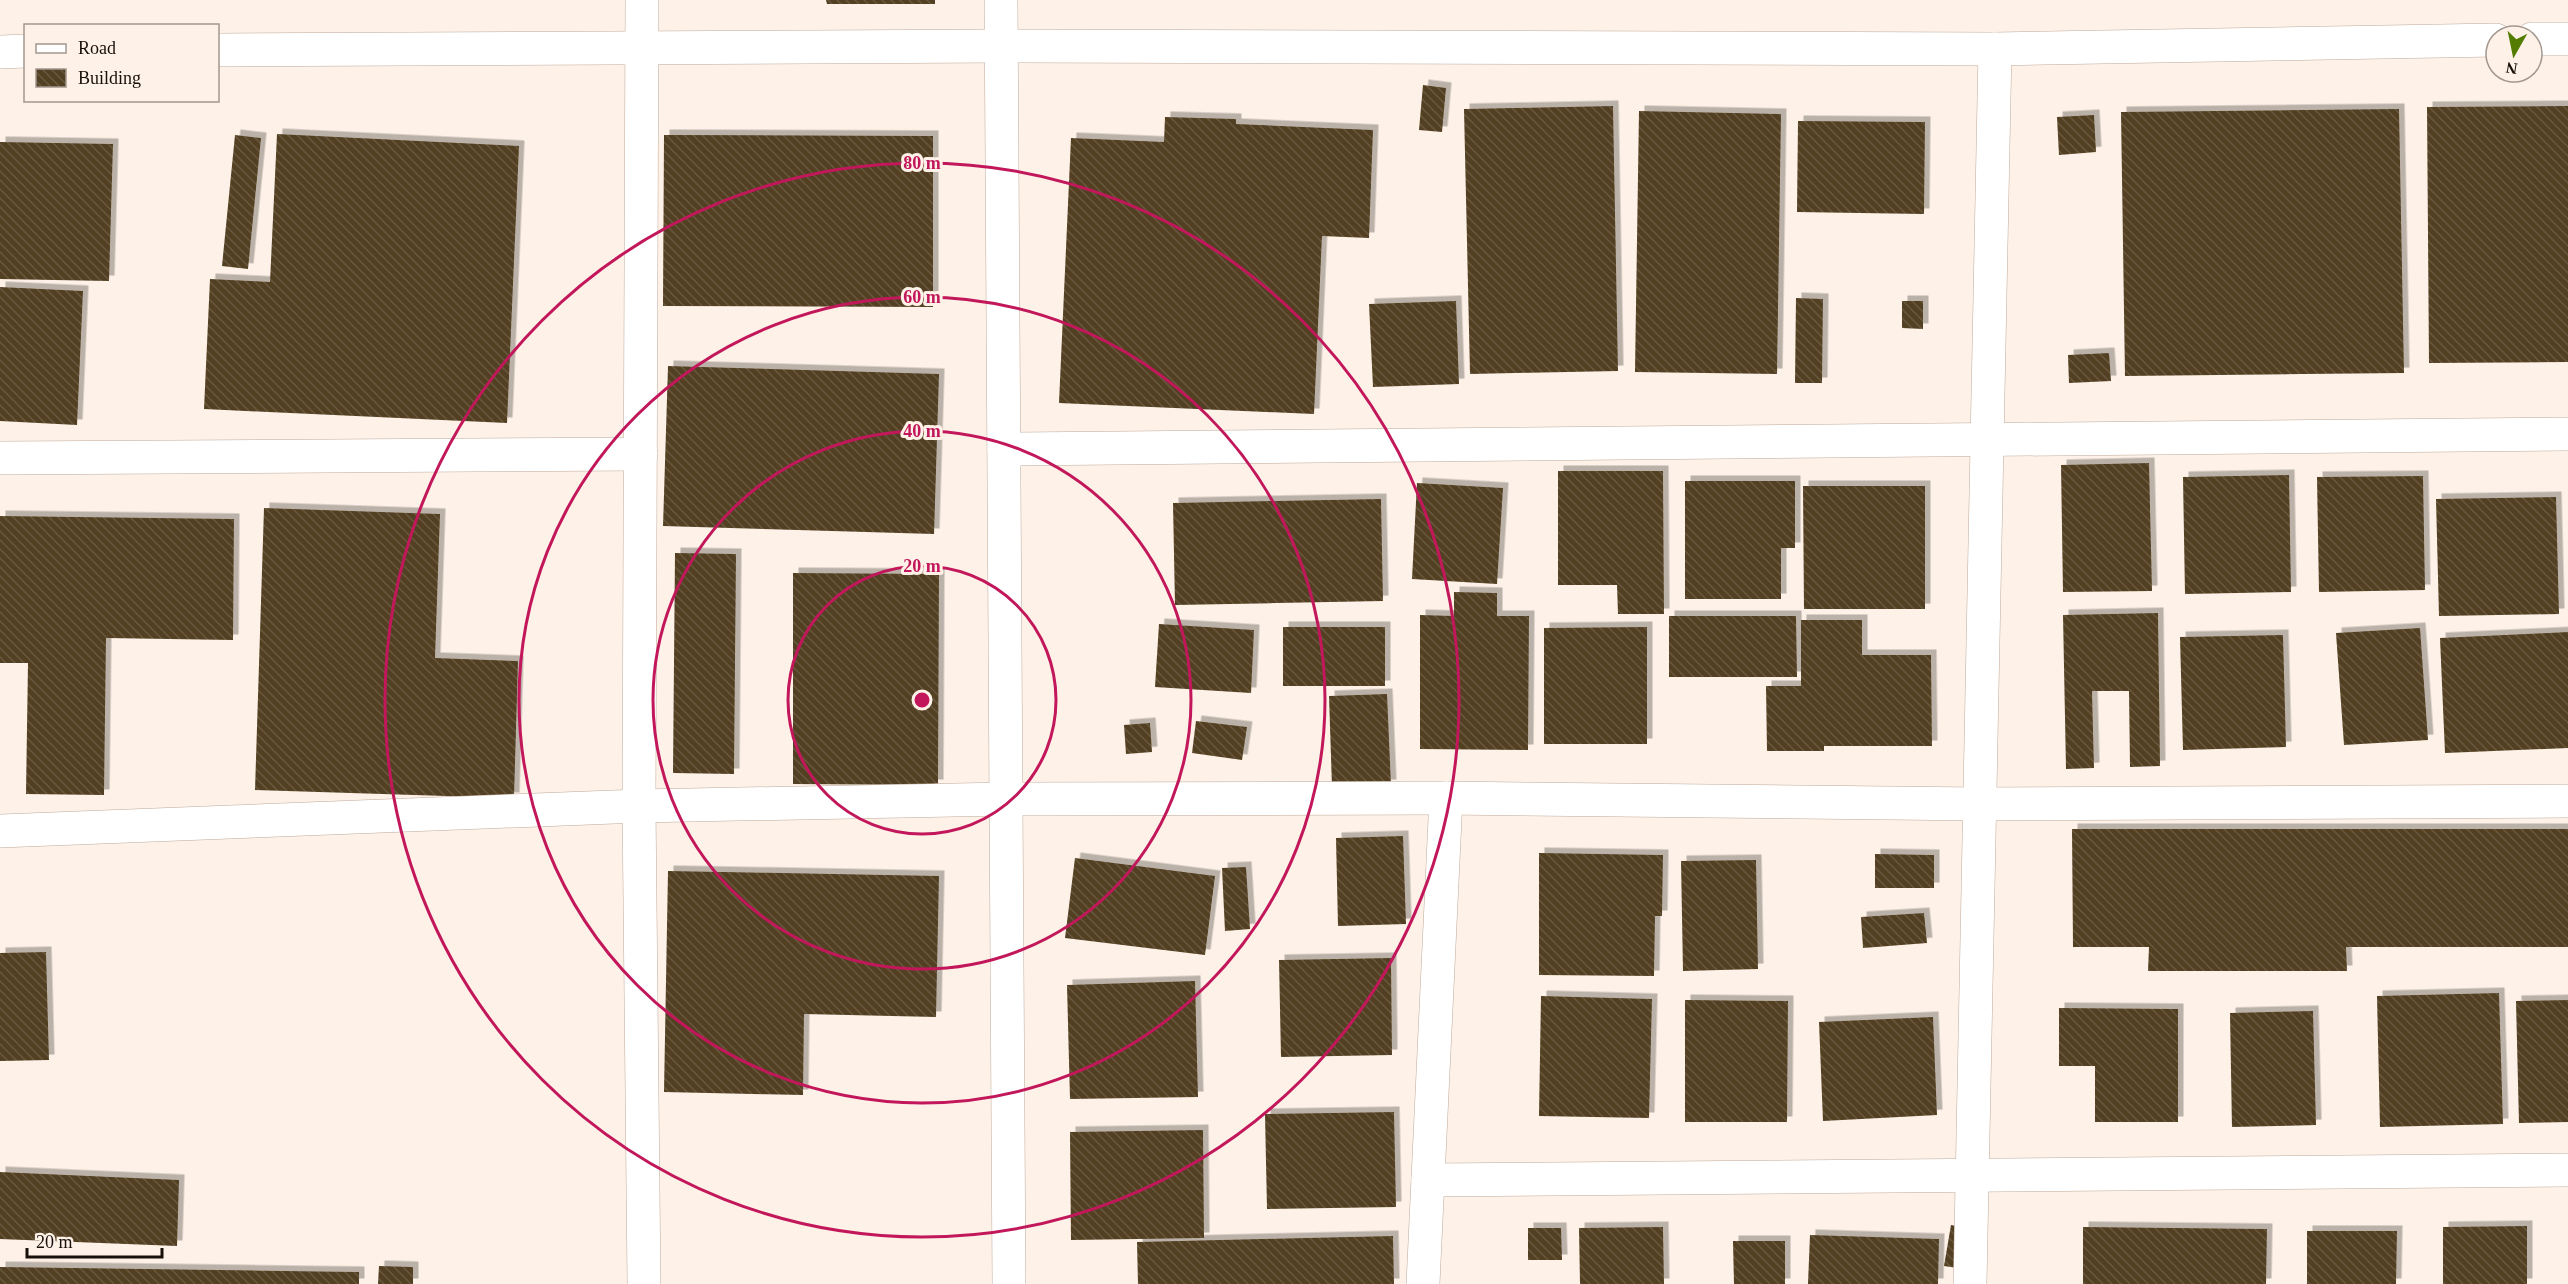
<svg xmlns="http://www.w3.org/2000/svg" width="2568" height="1284" font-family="'Times New Roman',serif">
  <defs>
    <pattern id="building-back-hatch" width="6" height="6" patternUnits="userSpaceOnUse" patternTransform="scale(1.5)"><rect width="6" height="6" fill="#524022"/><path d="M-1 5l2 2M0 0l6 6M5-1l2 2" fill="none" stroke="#675840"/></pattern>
    <filter id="shadow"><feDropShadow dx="5.5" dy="-5.5" stdDeviation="0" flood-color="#0004"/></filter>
  </defs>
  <rect width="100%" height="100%" fill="#fef1e7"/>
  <!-- building -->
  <g fill="url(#building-back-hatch)" filter="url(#shadow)">
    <polygon points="826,0 935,0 935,4 827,4"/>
    <polygon points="1423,85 1446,88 1442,132 1419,130"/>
    <polygon points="1613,106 1618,371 1470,374 1464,109"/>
    <polygon points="2568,106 2568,362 2429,363 2427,107"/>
    <polygon points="2399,109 2404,373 2125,376 2121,112"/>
    <polygon points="1639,111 1781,114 1777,374 1635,372"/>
    <polygon points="2094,115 2096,152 2059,155 2057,117"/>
    <polygon points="1165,117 1236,119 1236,124 1373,130 1369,238 1322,236 1314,414 1059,403 1071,138 1164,142"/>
    <polygon points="1798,121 1925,122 1924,214 1797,212"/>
    <polygon points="277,134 519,146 507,423 204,409 210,279 270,282"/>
    <polygon points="235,135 261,138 248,269 222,266"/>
    <polygon points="664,135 933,136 933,307 663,306"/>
    <polygon points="0,142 113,144 109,281 0,279"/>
    <polygon points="0,287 83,291 77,425 0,421"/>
    <polygon points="1796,298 1823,299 1822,383 1795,383"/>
    <polygon points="1456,301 1459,384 1373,387 1369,304"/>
    <polygon points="1902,301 1923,301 1923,329 1902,328"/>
    <polygon points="2109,353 2111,381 2069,383 2068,355"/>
    <polygon points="668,366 939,374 934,534 663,526"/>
    <polygon points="2149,463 2152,591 2063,592 2061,465"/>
    <polygon points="1558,471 1663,471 1664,614 1618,614 1617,585 1558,585"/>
    <polygon points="2289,475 2291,592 2185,594 2183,477"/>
    <polygon points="2423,476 2425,590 2319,592 2317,477"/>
    <polygon points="1685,481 1795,481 1795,548 1781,548 1781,599 1685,599"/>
    <polygon points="1417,483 1503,488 1497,584 1412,579"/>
    <polygon points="1803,486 1925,486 1925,609 1804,609"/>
    <polygon points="2556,497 2559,614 2439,616 2436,499"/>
    <polygon points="1381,499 1383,601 1175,605 1173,503"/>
    <polygon points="264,508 440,514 435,658 518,661 514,798 255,790"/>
    <polygon points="0,516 234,519 233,640 106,638 104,795 26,794 28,663 0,663"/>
    <polygon points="675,553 736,554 734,774 673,773"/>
    <polygon points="793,573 939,574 938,785 793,784"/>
    <polygon points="1454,592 1497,593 1497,616 1529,616 1528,750 1420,749 1420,615 1454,616"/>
    <polygon points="2158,613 2160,766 2130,767 2129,691 2092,691 2094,768 2066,769 2063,615"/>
    <polygon points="1669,616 1796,616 1797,677 1669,677"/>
    <polygon points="1801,620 1862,620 1862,655 1931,655 1932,746 1824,746 1824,751 1767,751 1766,686 1801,686"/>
    <polygon points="1159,624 1254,630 1251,693 1155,687"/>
    <rect x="1283" y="627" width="102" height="59"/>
    <polygon points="1647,627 1647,744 1544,744 1544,628"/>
    <polygon points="2420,628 2428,740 2344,745 2336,633"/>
    <polygon points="2568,632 2568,748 2445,753 2440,638"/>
    <polygon points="2283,635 2286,747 2183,750 2180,637"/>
    <polygon points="1387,694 1391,785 1332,787 1329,696"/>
    <polygon points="1196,721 1247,727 1242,760 1192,753"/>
    <polygon points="1150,723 1152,752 1126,754 1124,725"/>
    <polygon points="2072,829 2568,829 2568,947 2346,947 2347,971 2148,971 2149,947 2073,947"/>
    <polygon points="1403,836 1406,924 1338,926 1336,838"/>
    <polygon points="1539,853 1663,855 1662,916 1655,916 1654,976 1539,975"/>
    <polygon points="1875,854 1934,855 1934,888 1875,888"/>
    <polygon points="1075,858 1215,876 1205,955 1065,938"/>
    <polygon points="1756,860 1758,969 1683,971 1681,861"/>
    <polygon points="1246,867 1250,929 1225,931 1222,868"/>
    <polygon points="668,871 939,876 936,1017 804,1014 803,1095 664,1092"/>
    <polygon points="1924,913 1927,943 1863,948 1861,917"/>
    <polygon points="46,952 49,1060 0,1061 0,953"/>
    <polygon points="1391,958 1392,1055 1281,1057 1279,960"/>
    <polygon points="1195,981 1198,1097 1070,1099 1067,985"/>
    <polygon points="2499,993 2503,1124 2380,1127 2377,996"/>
    <polygon points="1541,996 1652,999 1649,1118 1539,1116"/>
    <polygon points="1685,1000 1788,1001 1787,1122 1685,1122"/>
    <polygon points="2568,1000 2568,1122 2519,1123 2516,1001"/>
    <polygon points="2059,1008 2178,1009 2178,1122 2095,1122 2095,1066 2059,1066"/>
    <polygon points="2313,1011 2316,1125 2232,1127 2230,1013"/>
    <polygon points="1933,1017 1937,1115 1823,1121 1819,1022"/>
    <polygon points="1394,1112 1396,1207 1267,1209 1265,1114"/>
    <polygon points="1203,1130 1204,1238 1071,1240 1070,1132"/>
    <polygon points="0,1172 179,1180 177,1246 0,1239"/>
    <polygon points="1951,1225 1971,1229 1964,1269 1944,1266"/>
    <polygon points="2527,1226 2527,1284 2443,1284 2443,1227"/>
    <polygon points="1663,1227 1664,1284 1580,1284 1579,1228"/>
    <polygon points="2083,1227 2267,1229 2266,1284 2083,1284"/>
    <polygon points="1528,1228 1561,1228 1562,1260 1528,1260"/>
    <polygon points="2307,1231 2397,1231 2396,1284 2307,1284"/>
    <polygon points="1810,1235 1939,1239 1938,1284 1808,1284"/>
    <polygon points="1393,1236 1394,1284 1138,1284 1137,1242"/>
    <polygon points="1733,1241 1785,1241 1785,1284 1734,1284"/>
    <polygon points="379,1266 413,1267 413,1284 378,1284"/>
    <polygon points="0,1267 359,1272 359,1284 0,1284"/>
  </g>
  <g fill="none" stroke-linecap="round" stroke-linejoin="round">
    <defs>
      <g id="minor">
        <polyline points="642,0 639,806 644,1284"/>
        <polyline points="1001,0 1009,1284"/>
        <polyline points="2532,39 2568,39"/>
        <polyline points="218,50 1001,46 1995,49 2496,40"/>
        <polyline points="0,52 26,51"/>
        <polyline points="1004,449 2568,434"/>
        <polyline points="0,458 641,454"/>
        <polyline points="0,831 639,806 1006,799 1446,798 1979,804 2568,801"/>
        <polyline points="1428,1180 2568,1170"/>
        <polyline points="1423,1284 1446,798"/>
        <polyline points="1970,1284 1995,49"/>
      </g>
    </defs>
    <!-- minor casing -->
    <use href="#minor" stroke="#bfaa9b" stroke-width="34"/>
    <!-- minor -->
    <use href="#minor" stroke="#fff" stroke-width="33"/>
  </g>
  <!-- distance rings -->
  <g fill="none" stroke="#c2185b" stroke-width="3">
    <circle cx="922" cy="700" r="134"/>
    <circle cx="922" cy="700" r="269"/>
    <circle cx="922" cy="700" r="403"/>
    <circle cx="922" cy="700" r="537"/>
  </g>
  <circle cx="922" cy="700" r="9" fill="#c2185b" stroke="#fef1e7" stroke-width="3"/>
  <g font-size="18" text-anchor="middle" font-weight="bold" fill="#c2185b" stroke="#fef1e7" stroke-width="6" stroke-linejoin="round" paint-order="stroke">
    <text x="922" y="169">80 m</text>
    <text x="922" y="303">60 m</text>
    <text x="922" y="437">40 m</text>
    <text x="922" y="572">20 m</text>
  </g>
  <!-- legend -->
  <rect x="24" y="24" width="195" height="78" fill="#fef1e7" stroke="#a2978f" stroke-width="1.5"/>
  <rect x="36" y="44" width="30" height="9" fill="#ffffff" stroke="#a2978f" stroke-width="1.5"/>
  <text x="78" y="54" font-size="18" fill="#17100b">Road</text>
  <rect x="36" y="69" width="30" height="18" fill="url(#building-back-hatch)" stroke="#a2978f" stroke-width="1.5"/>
  <text x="78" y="84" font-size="18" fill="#17100b">Building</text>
  <!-- north arrow -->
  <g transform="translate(2514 54) rotate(189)"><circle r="28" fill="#fef1e7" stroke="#a2978f" stroke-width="1.5"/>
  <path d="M0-4.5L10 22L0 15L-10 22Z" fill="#527d00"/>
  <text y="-9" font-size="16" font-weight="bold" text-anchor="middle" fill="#17100b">N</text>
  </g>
  <!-- scale -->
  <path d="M27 1248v9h135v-9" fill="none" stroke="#17100b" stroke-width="3"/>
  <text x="36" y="1248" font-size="18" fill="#17100b" stroke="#fef1e7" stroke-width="4.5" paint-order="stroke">20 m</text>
</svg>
